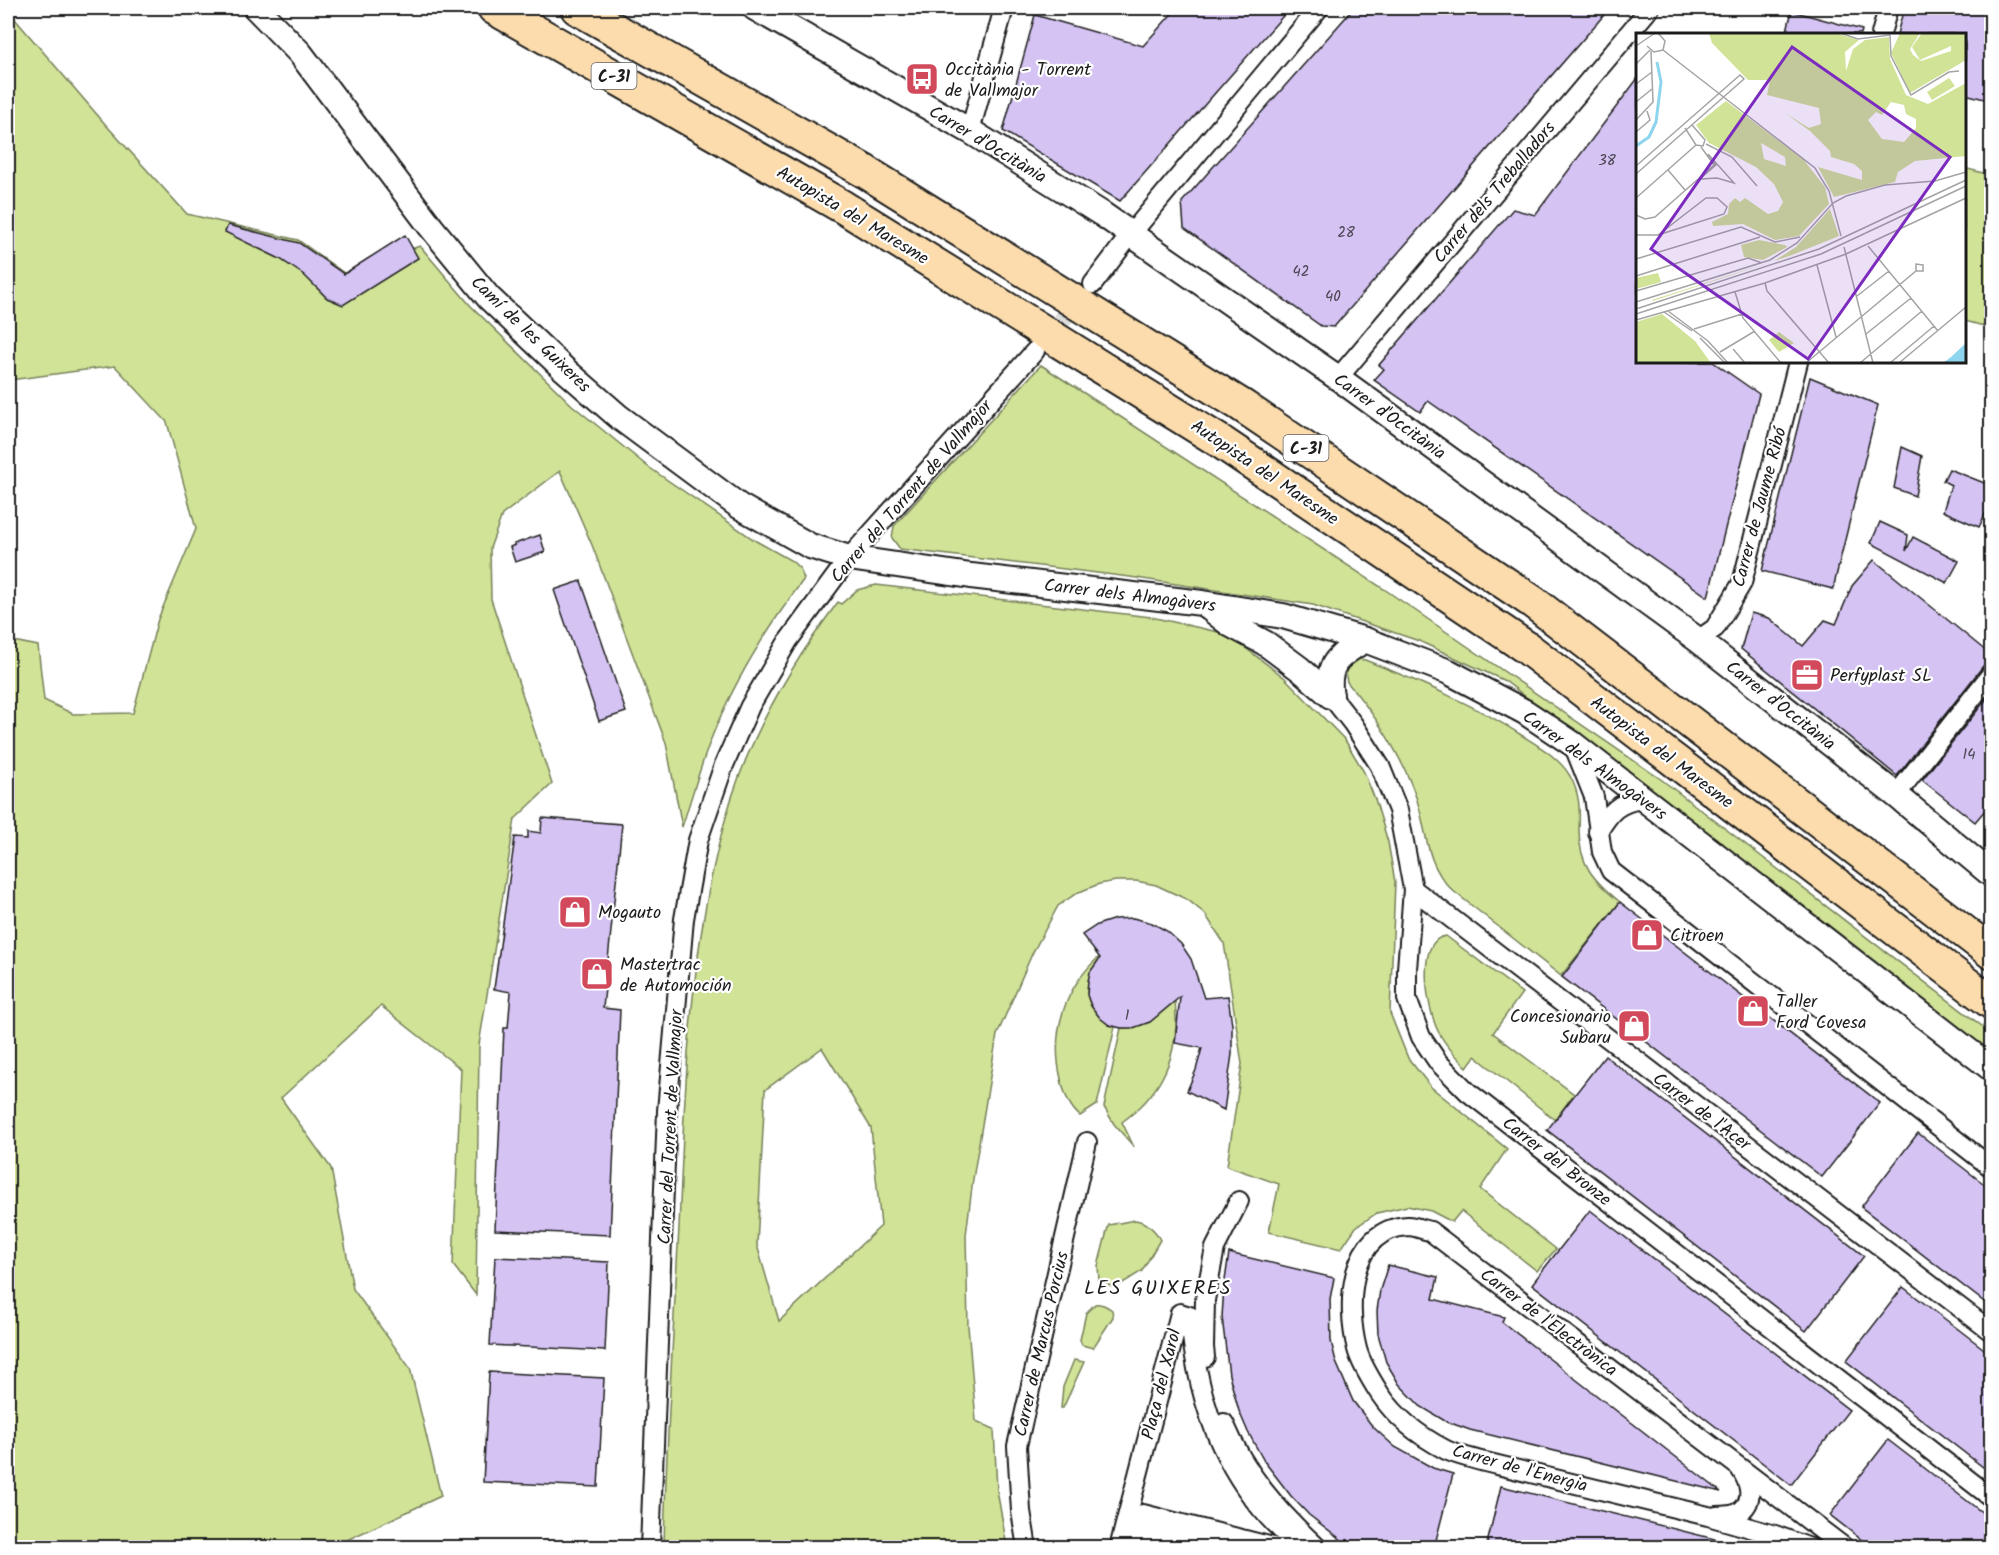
<svg xmlns="http://www.w3.org/2000/svg" width="1999" height="1555" font-family="Kalam,sans-serif">
  <rect width="100%" height="100%" fill="#fff"/>
  <filter id="ink" filterUnits="userSpaceOnUse"><feTurbulence type="fractalNoise" baseFrequency=".0167" numOctaves="2"/><feDisplacementMap in="SourceGraphic" scale="12" xChannelSelector="R" yChannelSelector="G"/><feConvolveMatrix kernelMatrix="1 2 1 2 8 2 1 2 1" color-interpolation-filters="sRGB"/></filter>
  <g filter="url(#ink)">
    <!-- green -->
    <g fill="#d0e397" stroke="#76805a" stroke-width="1.5" fill-rule="evenodd">
      <path d="M8 11 106 125 187 214 298 240 344 273 420 246 470 305 572 405 647 466 756 541 792 561 800 569 804 579C768 627 736 678 713 734 701 764 692 796 682 827L666 743 592 545 560 471 502 515 490 548 491 599 552 784 515 819 479 1045 476 1295 453 1265 461 1069 381 1006 281 1098 331 1168 353 1289 410 1368 441 1496 332 1547H8V640L38 646 44 700 73 714 133 713 158 619 196 529 167 422 115 366 10 380 8 379Z"/>
      <polygon points="1964,168 1991,175 1991,328 1965,321"/>
      <polygon points="1041,365 1384,589 1662,780 1991,1033 1991,1053 1505,681 1419,641 1313,605 1130,577 900,549 892,538 894,526"/>
      <path d="M876 585 1151 617 1227 634 1285 678 1345 740 1364 772 1376 802 1388 842 1395 882 1390 1013 1408 1058 1431 1087 1507 1149 1480 1189 1556 1249 1537 1271 1461 1211 1452 1222 1431 1211 1407 1206 1377 1213 1356 1227 1341 1249 1269 1232 1279 1184 1227 1166 1242 1064 1224 943 1205 914 1188 900 1156 885 1136 881H1116L1099 884 1077 893 1058 906 1032 954 997 1035 973 1179 966 1235 968 1326 976 1421 994 1429 997 1490 1007 1547 664 1548C666 1441 673 1335 679 1228 685 1087 689 936 731 800 754 728 793 662 838 602L841 604 857 590ZM822 1048 871 1128 881 1226 779 1321 757 1245 765 1090Z"/>
      <path d="M1358 659 1365 660C1420 682 1476 705 1526 738 1542 748 1560 759 1570 776 1580 794 1580 810 1579 830 1579 865 1594 881 1620 902L1561 976 1452 890C1424 862 1428 832 1416 797 1401 754 1376 716 1347 682 1344 670 1348 665 1358 659Z"/>
      <path d="M1446 936 1522 993 1493 1033 1574 1094 1555 1120 1475 1056 1467 1067C1456 1056 1445 1045 1438 1031 1428 1012 1414 939 1446 936Z"/>
      <path d="M1100 956 1101 958C1078 984 1084 1011 1115 1027L1097 1105 1080 1116C1069 1107 1064 1093 1061 1079 1050 1033 1064 988 1100 956Z"/>
      <path d="M1174 993C1182 1046 1167 1090 1122 1122L1134 1147 1114 1124 1104 1107 1121 1028C1150 1029 1157 1013 1174 993Z"/>
      <path d="M1135 1220C1145 1221 1156 1230 1160 1240L1142 1271 1115 1288 1099 1281 1098 1266 1108 1227 1109 1225Z"/>
      <path d="M1095 1304C1101 1303 1108 1307 1112 1310L1113 1317 1093 1348 1082 1345 1080 1340 1086 1313Z"/>
      <polygon points="1074,1360 1084,1362 1063,1408 1061,1408 1063,1387"/>
    </g>
    <!-- building -->
    <g fill="#d5c3f4" stroke="#1c1c1c" stroke-width="1.5">
      <polygon points="1177,8 1290,8 1120,201 1003,131 1035,15 1143,46"/>
      <polygon points="1354,8 1610,8 1334,327 1321,326 1184,228 1182,202"/>
      <polygon points="1904,8 1966,8 1992,14 1992,101 1965,94 1965,34 1897,34"/>
      <polygon points="1792,11 1862,30 1861,34 1786,34"/>
      <polygon points="1638,78 1638,362 1713,362 1759,394 1708,597 1428,401 1420,412 1374,380 1384,369 1379,365 1513,209 1535,215"/>
      <polygon points="228,225 299,243 344,274 405,235 418,258 343,305 327,298 304,275 280,259 225,232"/>
      <polygon points="1810,377 1878,405 1833,589 1762,571"/>
      <polygon points="1902,447 1922,456 1915,496 1894,488"/>
      <polygon points="1949,469 1992,486 1992,500 1979,527 1943,511 1951,485 1943,481"/>
      <polygon points="1880,522 1908,535 1906,551 1913,537 1959,561 1947,583 1871,543"/>
      <polygon points="540,535 545,552 515,562 510,547 515,545 514,544"/>
      <polygon points="1874,560 1992,656 1992,662 1983,666 1897,776 1741,649 1751,613 1769,618 1803,646 1825,620 1836,624 1852,586"/>
      <polygon points="581,581 626,712 599,721 554,590"/>
      <polygon points="1992,692 1992,802 1975,822 1922,780"/>
      <polygon points="542,818 622,824 603,1008 620,1010 610,1235 495,1230 504,1028 508,1028 511,992 494,989 515,837 528,838 528,831 541,833"/>
      <polygon points="1620,902 1880,1103 1822,1177 1562,977"/>
      <polygon points="1133,918 1152,923 1167,931 1181,944 1191,959 1204,998 1228,996 1232,1025 1232,1054 1224,1110 1187,1091 1196,1070 1202,1048 1175,1043 1180,997 1150,1022 1133,1028 1121,1028 1109,1025 1100,1018 1091,1006 1087,995 1088,981 1090,972 1100,958 1082,935 1097,925 1115,919"/>
      <polygon points="1605,1056 1864,1256 1806,1331 1547,1130"/>
      <polygon points="1918,1133 1992,1190 1992,1308 1861,1207"/>
      <polygon points="1590,1210 1849,1410 1791,1485 1532,1284"/>
      <polygon points="1229,1253 1334,1278 1330,1299 1331,1341 1336,1362 1353,1401 1373,1427 1395,1447 1433,1468 1453,1474 1434,1548 1352,1548 1309,1515 1291,1496 1264,1461 1248,1432 1239,1411 1229,1375 1222,1317 1224,1287"/>
      <polygon points="495,1257 609,1262 605,1351 490,1345"/>
      <polygon points="1388,1265 1438,1277 1433,1299 1504,1317 1502,1322 1721,1492 1470,1430 1445,1421 1420,1406 1399,1384 1386,1362 1378,1334 1377,1311 1380,1290"/>
      <polygon points="1903,1287 1992,1355 1992,1474 1846,1361"/>
      <polygon points="489,1372 604,1378 598,1487 483,1482"/>
      <polygon points="1888,1440 1992,1520 1992,1548 1872,1548 1830,1515"/>
      <polygon points="1501,1486 1727,1542 1726,1548 1486,1548"/>
    </g>
    <g fill="none" stroke-linecap="round" stroke-linejoin="round">
      <!-- street-tunnel -->
      <polyline stroke="#ddd" stroke-width="18" stroke-dasharray="18 9" stroke-linecap="butt" points="1043,342 1093,284"/>
      <defs>
        <g id="street">
          <polyline points="1881,34 1888,8"/>
          <polyline points="970,131 1004,8"/>
          <polyline points="1093,284 1131,234 1319,8"/>
          <polyline points="1338,378 1650,8"/>
          <polyline points="1698,640 1715,628 1742,583 1798,362"/>
          <polyline points="1331,696 1353,724 1380,766 1398,810 1413,889 1407,969 1407,999 1421,1037 1438,1062 1468,1092 1992,1498"/>
          <polyline points="1573,744 1594,797 1602,852 1611,871 1992,1168"/>
          <polyline points="1896,795 1992,673"/>
          <path d="M1598 832C1610 812 1618 802 1642 799"/>
          <polyline points="1413,889 1992,1332"/>
          <polyline points="1205,1357 1204,1347 1205,1300 1215,1248 1239,1201"/>
          <path d="M1224 1423C1246 1475 1277 1510 1318 1548"/>
          <path d="M1716 1516C1724 1516 1735 1516 1741 1511 1755 1500 1749 1482 1741 1470"/>
          <polyline points="650,1548 667,1111 684,919 698,840 724,765 750,706 788,641 849,558 1035,351"/>
          <polyline points="1027,1548 1021,1511 1017,1446 1087,1142"/>
          <path d="M1119 1548 1180 1313 1190 1316C1197 1408 1228 1488 1301 1548"/>
          <polyline points="1134,1548 1143,1514 1277,1548"/>
          <polyline points="1145,1548 1150,1529 1224,1548"/>
          <path d="M1810 1548 1775 1535 1708 1516 1481 1461C1470 1458 1457 1455 1446 1450 1421 1437 1396 1418 1380 1394 1373 1383 1360 1361 1357 1349 1346 1306 1348 1229 1408 1226 1415 1226 1423 1230 1430 1231L1845 1548"/>
        </g>
        <g id="secondary">
          <polyline points="256,8 300,53 431,227 489,298 564,369 619,417 739,506 810,546 849,558 971,576 1202,603 1283,616 1365,640 1449,672 1525,712 1573,744 1992,1069"/>
          <polyline points="755,8 970,131 1102,214 1338,378 1698,640 1896,795 1992,875"/>
          <polyline points="1204,604 1231,625 1265,643 1300,669 1331,696"/>
          <path d="M1331 696C1325 664 1339 655 1365 640"/>
        </g>
        <g id="highway">
          <polyline points="494,8 843,207 1221,442 1527,648 1992,1003"/>
          <polyline points="577,8 866,172 1241,405 1533,602 1992,953"/>
        </g>
      </defs>
      <!-- street casing -->
      <use href="#street" stroke="#1c1c1c" stroke-width="22"/>
      <!-- secondary casing -->
      <use href="#secondary" stroke="#1c1c1c" stroke-width="28"/>
      <!-- highway casing -->
      <use href="#highway" stroke="#1c1c1c" stroke-width="36"/>
      <!-- street -->
      <use href="#street" stroke="#fff" stroke-width="18"/>
      <!-- secondary -->
      <use href="#secondary" stroke="#fff" stroke-width="24"/>
      <!-- highway -->
      <use href="#highway" stroke="#fcdcac" stroke-width="32"/>
    </g>
  </g>
  <!-- icons -->
  <defs>
    <symbol id="bus-square" viewBox="-11 -11 22 22"><rect x="-9" y="-9" width="18" height="18" rx="4" fill="#d1495b" stroke="#fff"/><path d="M-5-6H5V4H4V6H2V4H-2V6H-4V4H-5ZM-3.5-4V0h7V-4ZM-3.5 1.2v1.5H-2V1.2ZM2 1.2v1.5H3.5V1.2Z" fill="#fff"/></symbol>
    <symbol id="office-square" viewBox="-11 -11 22 22"><rect x="-9" y="-9" width="18" height="18" rx="4" fill="#d1495b" stroke="#fff"/><path d="M-6-3h4V-5.5h4V-3h4V5H-6ZM-1-4.5V-3h2v-1.5ZM-6 0V1H6V0Z" fill="#fff"/></symbol>
    <symbol id="shop-square" viewBox="-11 -11 22 22"><rect x="-9" y="-9" width="18" height="18" rx="4" fill="#d1495b" stroke="#fff"/><path d="M-5-2.5h2.3a2.7 3.5 0 0 1 5.4 0H5L5.5 6h-11ZM-1.5-2.5h3a1.5 2.3 0 0 0-3 0Z" fill="#fff"/></symbol>
  </defs>
  <g fill-rule="evenodd">
    <use href="#bus-square" x="903" y="60" width="38" height="38"/>
    <use href="#office-square" x="1788" y="656" width="38" height="38"/>
    <use href="#shop-square" x="556" y="893" width="38" height="38"/>
    <use href="#shop-square" x="1628" y="916" width="38" height="38"/>
    <use href="#shop-square" x="578" y="955" width="38" height="38"/>
    <use href="#shop-square" x="1734" y="992" width="38" height="38"/>
    <use href="#shop-square" x="1615" y="1007" width="38" height="38"/>
  </g>
  <g text-anchor="middle" stroke-width="4.5" stroke-linejoin="round" paint-order="stroke">
    <!-- number labels -->
    <g font-size="15" fill="#4a4652">
      <text x="1607" y="165">38</text>
      <text x="1346" y="237">28</text>
      <text x="1301" y="276">42</text>
      <text x="1333" y="301">40</text>
      <text x="1969" y="759">14</text>
      <text x="1127" y="1020">1</text>
    </g>
    <!-- shield labels -->
    <g fill="#fff" stroke="#606060" stroke-width="1.5">
      <rect x="591.5" y="63" width="45" height="26" rx="4.5"/>
      <rect x="1283.5" y="435" width="45" height="26" rx="4.5"/>
    </g>
    <g font-size="16" font-weight="bold" fill="#1c1c1c">
      <text x="614" y="82">C-31</text>
      <text x="1306" y="454">C-31</text>
    </g>
    <!-- poi labels -->
    <g font-size="18" fill="#1c1c1c" stroke="#fff" text-anchor="start">
      <text x="945" y="75">Occitània - Torrent<tspan x="945" dy="21">de Vallmajor</tspan></text>
      <text x="1830" y="681">Perfyplast SL</text>
      <text x="598" y="918">Mogauto</text>
      <text x="1670" y="941">Citroen</text>
      <text x="620" y="970">Mastertrac<tspan x="620" dy="21">de Automoción</tspan></text>
      <text x="1776" y="1007">Taller<tspan x="1776" dy="21">Ford Covesa</tspan></text>
      <text x="1611" y="1022" text-anchor="end">Concesionario<tspan x="1611" dy="21">Subaru</tspan></text>
    </g>
    <!-- street labels -->
    <g font-size="18" fill="#1c1c1c" stroke="#fff">
      <text transform="translate(988 144) rotate(31)" y="6">Carrer d'Occitània</text>
      <text transform="translate(1494 192) rotate(-50)" y="6">Carrer dels Treballadors</text>
      <text transform="translate(853 215) rotate(31)" y="6">Autopista del Maresme</text>
      <text transform="translate(531 334) rotate(44)" y="6">Camí de les Guixeres</text>
      <text transform="translate(1390 416) rotate(36)" y="6">Carrer d'Occitània</text>
      <text transform="translate(1265 472) rotate(34)" y="6">Autopista del Maresme</text>
      <text transform="translate(911 491) rotate(-49)" y="6">Carrer del Torrent de Vallmajor</text>
      <text transform="translate(1759 507) rotate(-75)" y="6">Carrer de Jaume Ribó</text>
      <text transform="translate(1130 595) rotate(7)" y="6">Carrer dels Almogàvers</text>
      <text transform="translate(1781 705) rotate(38)" y="6">Carrer d'Occitània</text>
      <text transform="translate(1662 752) rotate(37)" y="6">Autopista del Maresme</text>
      <text transform="translate(1595 765) rotate(36)" y="6">Carrer dels Almogàvers</text>
      <text transform="translate(1702 1111) rotate(37)" y="6">Carrer de l'Acer</text>
      <text transform="translate(670 1127) rotate(-87)" y="6">Carrer del Torrent de Vallmajor</text>
      <text transform="translate(1557 1161) rotate(38)" y="6">Carrer del Bronze</text>
      <text transform="translate(1549 1322) rotate(37)" y="6">Carrer de l'Electrònica</text>
      <text transform="translate(1041 1344) rotate(-77)" y="6">Carrer de Marcus Porcius</text>
      <text transform="translate(1161 1384) rotate(-76)" y="6">Plaça del Xarol</text>
      <text transform="translate(1520 1468) rotate(15)" y="6">Carrer de l'Energia</text>
    </g>
    <!-- neighbourhood labels -->
    <g font-size="20" letter-spacing="1.5" fill="#1c1c1c" stroke="#fff">
      <text x="1158" y="1294">LES GUIXERES</text>
    </g>
  </g>
  <!-- overview -->
  <g transform="translate(1636 33)">
    <rect width="330" height="330" fill="#fff"/>
    <path d="M73 0H199L223 7 209 19 210 38 217 16 229 7 253 4 254 26 270 62 292 71 330 50V123L279 128 262 139 259 149 198 164 182 134 226 147V138L218 131 195 124 194 118 174 98 149 80 173 95 185 91 183 75 131 62 134 47H112L76 10ZM255 69 268 72 270 81 280 86V95L268 109 246 106 232 87 240 79 246 82ZM264 0H284L274 16 277 22 285 28 315 18V13L284 27 276 14 286 0H330V27L274 60 255 20ZM313 45 319 53 296 67 291 59ZM90 68 167 126 189 154 193 171 163 203 139 207 107 191 77 193 76 189 92 181 93 171 99 165 104 169 109 165 132 181 142 178 147 169 138 151 120 134 73 110 60 92ZM125 110 149 124 150 133 128 126ZM194 176 203 203 156 222 17 268 16 267 138 228 160 214ZM123 207 149 212 151 214 127 227 108 224 105 212ZM22 240 25 249 0 256V245ZM26 281 59 308 75 330H0V289ZM143 299 158 310 143 319 133 307Z" fill="#d0e397" fill-rule="evenodd"/>
    <path d="M330 310V330H307L315 324Z" fill="#8dd5ee"/>
    <path fill="none" stroke="#8dd5ee" stroke-width="3" d="M0 113 13 104 20 89 25 49 21 29"/>
    <path fill="none" stroke="#a4a4a4" stroke-width="1.5" d="M204 0 222 6 254 2 255 23 275 62 313 39 323 38M0 13 19 0M11 13 18 19 27 17 29 8 22 0M27 17 179 135 193 158 205 203M0 31 14 17M0 51 16 39M0 69 16 56M0 87 17 69 15 18M49 95 60 112 67 113 69 107 56 92M0 99 14 87 11 78M70 111 96 124 121 153M72 121 98 150 81 145 64 146 80 132ZM0 133 104 42 108 46 0 141M32 137 49 157M0 165 60 112M0 182 9 186 19 184 78 132 65 114M0 202H22L70 165H81L91 174 88 181 22 202M232 213 302 298M208 214 237 330M0 226 105 194 139 209 164 204M181 232 200 304M0 243 124 204M129 250 131 258 193 330M0 258 112 225 126 230M99 259 107 285 145 330M221 263 253 238M0 269 134 227 161 210 197 170 210 163 249 152 299 148 330 139M0 276 183 216 330 147M32 278 72 308 92 330M28 279 56 298M0 281 185 221 330 153M0 287 129 250 210 221 330 165M58 296 106 281M230 301 275 265M64 305 89 330M97 316 109 330M84 319 119 298M170 330 280 238H287V232L280 231V238M224 330 286 278M254 330 298 293M263 330 330 274"/>
    <path fill="#7b2cbf" fill-opacity="0.15" stroke="#7b2cbf" stroke-width="3" d="M156 14 314 124 172 326 15 216Z"/>
    <rect width="330" height="330" fill="none" stroke="#1c1c1c" stroke-width="3"/>
  </g>
  <!-- margin -->
  <rect width="1999" height="1555" fill="none" stroke="#fff" stroke-width="30"/>
  <rect x="15" y="15" width="1969" height="1525" fill="none" stroke="#1c1c1c" stroke-width="2" filter="url(#ink)"/>
</svg>
